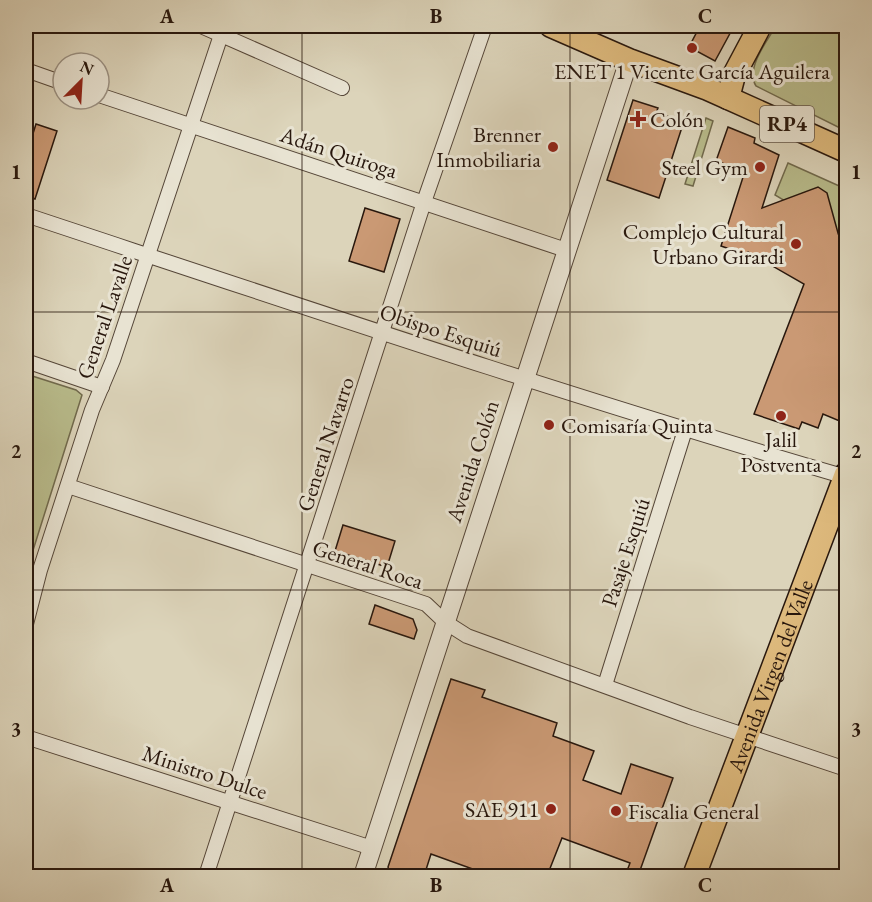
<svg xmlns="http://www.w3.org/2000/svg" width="872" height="902" font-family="'EB Garamond',serif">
  <rect width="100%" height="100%" fill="#dcd4ba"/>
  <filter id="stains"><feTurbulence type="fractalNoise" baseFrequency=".00333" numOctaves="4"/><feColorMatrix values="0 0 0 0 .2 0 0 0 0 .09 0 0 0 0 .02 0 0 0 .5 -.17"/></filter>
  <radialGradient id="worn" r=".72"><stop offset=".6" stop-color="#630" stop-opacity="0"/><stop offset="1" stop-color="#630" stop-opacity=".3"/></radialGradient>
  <!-- green -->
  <g fill="#b8bb8b" stroke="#70694c" stroke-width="1.5">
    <path d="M776 26H846V131L756 86C745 69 767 41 776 26Z"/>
    <polygon points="706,118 713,121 693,186 685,184"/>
    <polygon points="788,163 846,189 846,218 838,233 775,195"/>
    <polygon points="26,374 76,390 82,395 29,563 26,570"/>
  </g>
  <!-- building -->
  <g fill="#ca9974" stroke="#28170d" stroke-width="1.5">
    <polygon points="700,26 734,26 715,61 689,47"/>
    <polygon points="633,100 658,108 656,113 684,121 659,198 607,180"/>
    <polygon points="36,124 57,131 35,199 26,196 26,156"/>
    <polygon points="728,127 755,138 754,143 779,155 762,208 818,187 827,193 838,233 846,218 846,408 842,422 823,414 818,428 802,422 799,429 754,414 804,284 748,252 747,255 721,246 745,171 716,161"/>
    <polygon points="365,208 400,219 384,272 349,261"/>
    <polygon points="343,525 395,541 387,567 335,551"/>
    <polygon points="375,605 413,619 417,630 414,639 369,624"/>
    <polygon points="451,679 485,690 482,697 557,723 553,736 594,751 583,780 621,794 631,764 673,778 638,876 625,876 630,863 562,838 547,876 522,876 505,870 502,876 492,876 431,854 424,876 391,876 388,867"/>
  </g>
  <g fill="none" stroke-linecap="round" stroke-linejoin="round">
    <defs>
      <g id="minor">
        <polyline points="201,26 342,88"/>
        <polyline points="26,70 63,83"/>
        <polyline points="99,95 566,250"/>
        <path d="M26 215C298 305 570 397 846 477"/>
        <polyline points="26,361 102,387"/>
        <polyline points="68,486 426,604 445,622 467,636 690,717 846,769"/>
        <polyline points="26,624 40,570 92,410 113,360 224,26"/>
        <polyline points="605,685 685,430"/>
        <polyline points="26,737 372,848"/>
        <polyline points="206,876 424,202 485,26"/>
      </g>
      <polyline id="tertiary" points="363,876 629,60"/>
      <g id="primary">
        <polyline points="551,26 629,60 708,89 846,151"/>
        <polyline points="728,98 734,75 760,26"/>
        <path id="s1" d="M694 876 846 474"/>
      </g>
    </defs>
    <!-- minor casing -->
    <use href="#minor" stroke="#554638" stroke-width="16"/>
    <!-- tertiary casing -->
    <use href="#tertiary" stroke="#554638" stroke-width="20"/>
    <!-- primary casing -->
    <use href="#primary" stroke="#28170d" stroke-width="25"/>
    <!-- minor -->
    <use href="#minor" stroke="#e8e3d2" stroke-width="14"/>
    <!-- tertiary -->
    <use href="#tertiary" stroke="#e8e3d2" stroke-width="18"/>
    <!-- primary -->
    <use href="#primary" stroke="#deba7d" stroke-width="22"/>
  </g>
  <!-- grid -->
  <path fill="none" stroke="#28170d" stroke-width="1.5" stroke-opacity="0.55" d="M302 26V876M570 26V876M26 312H846M26 590H846"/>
  <!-- markers -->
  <g fill="#8f2418" stroke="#e8e3d2" stroke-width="2">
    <circle cx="692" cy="48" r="6"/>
    <path d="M635 110h6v6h6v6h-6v6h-6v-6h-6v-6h6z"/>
    <circle cx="553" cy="147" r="6"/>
    <circle cx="760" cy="167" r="6"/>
    <circle cx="796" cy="244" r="6"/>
    <circle cx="781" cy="416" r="6"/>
    <circle cx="549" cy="425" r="6"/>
    <circle cx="551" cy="809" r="6"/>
    <circle cx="616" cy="811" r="6"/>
  </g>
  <g text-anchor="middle" stroke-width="6" stroke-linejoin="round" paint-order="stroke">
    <!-- shield labels -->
    <rect fill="#e8e3d2" stroke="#625448" stroke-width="1.5" x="760" y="106" width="54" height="36" rx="4.5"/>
    <g font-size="21" font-weight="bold" fill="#28170d">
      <text x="787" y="131">RP4</text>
    </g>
    <!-- poi labels -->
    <g font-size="22" fill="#28170d" stroke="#e8e3d2" text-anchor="end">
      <text x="692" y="79" text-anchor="middle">ENET 1 Vicente García Aguilera</text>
      <text x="650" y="127" text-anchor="start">Colón</text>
      <text x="541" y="142">Brenner<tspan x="541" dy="25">Inmobiliaria</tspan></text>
      <text x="748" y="175">Steel Gym</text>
      <text x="784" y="239">Complejo Cultural<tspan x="784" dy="25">Urbano Girardi</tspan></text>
      <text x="561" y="433" text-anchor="start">Comisaría Quinta</text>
      <text x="781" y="447" text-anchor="middle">Jalil<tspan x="781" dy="25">Postventa</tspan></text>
      <text x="539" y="817">SAE 911</text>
      <text x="628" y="819" text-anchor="start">Fiscalia General</text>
    </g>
    <!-- street labels -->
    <g font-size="22" fill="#28170d" stroke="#e8e3d2">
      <text transform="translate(339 152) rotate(18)" y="8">Adán Quiroga</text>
      <text transform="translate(104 317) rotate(-71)" y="8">General Lavalle</text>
      <text transform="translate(441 330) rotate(18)" y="8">Obispo Esquiú</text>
      <text transform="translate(325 444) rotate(-72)" y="8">General Navarro</text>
      <text transform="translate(472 461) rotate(-72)" y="8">Avenida Colón</text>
      <text transform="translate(625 552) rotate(-72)" y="8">Pasaje Esquiú</text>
      <text transform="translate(368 564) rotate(18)" y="8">General Roca</text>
      <text dy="8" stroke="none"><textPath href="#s1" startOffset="214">Avenida Virgen del Valle</textPath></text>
      <text transform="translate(205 772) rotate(18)" y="8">Ministro Dulce</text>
    </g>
  </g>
  <!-- margin -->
  <rect width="872" height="902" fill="none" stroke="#dcd4ba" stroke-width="66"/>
  <!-- north arrow -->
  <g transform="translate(81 81) rotate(24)"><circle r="28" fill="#e8e3d2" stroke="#9b9183" stroke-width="1.5"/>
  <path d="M0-4.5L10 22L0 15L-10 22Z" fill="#8f2418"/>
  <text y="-9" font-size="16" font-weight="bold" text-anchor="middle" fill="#28170d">N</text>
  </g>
  <rect x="33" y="33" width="806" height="836" fill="none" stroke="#28170d" stroke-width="2"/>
  <g font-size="20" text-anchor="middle" font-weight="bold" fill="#28170d">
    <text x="167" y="23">A</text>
    <text x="436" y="23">B</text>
    <text x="705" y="23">C</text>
    <text x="16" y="179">1</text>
    <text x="856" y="179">1</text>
    <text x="16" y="458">2</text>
    <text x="856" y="458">2</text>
    <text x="16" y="736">3</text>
    <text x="856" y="736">3</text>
    <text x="167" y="892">A</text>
    <text x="436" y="892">B</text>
    <text x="705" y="892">C</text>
  </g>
  <rect width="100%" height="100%" filter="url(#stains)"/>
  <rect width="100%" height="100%" fill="url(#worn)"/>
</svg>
